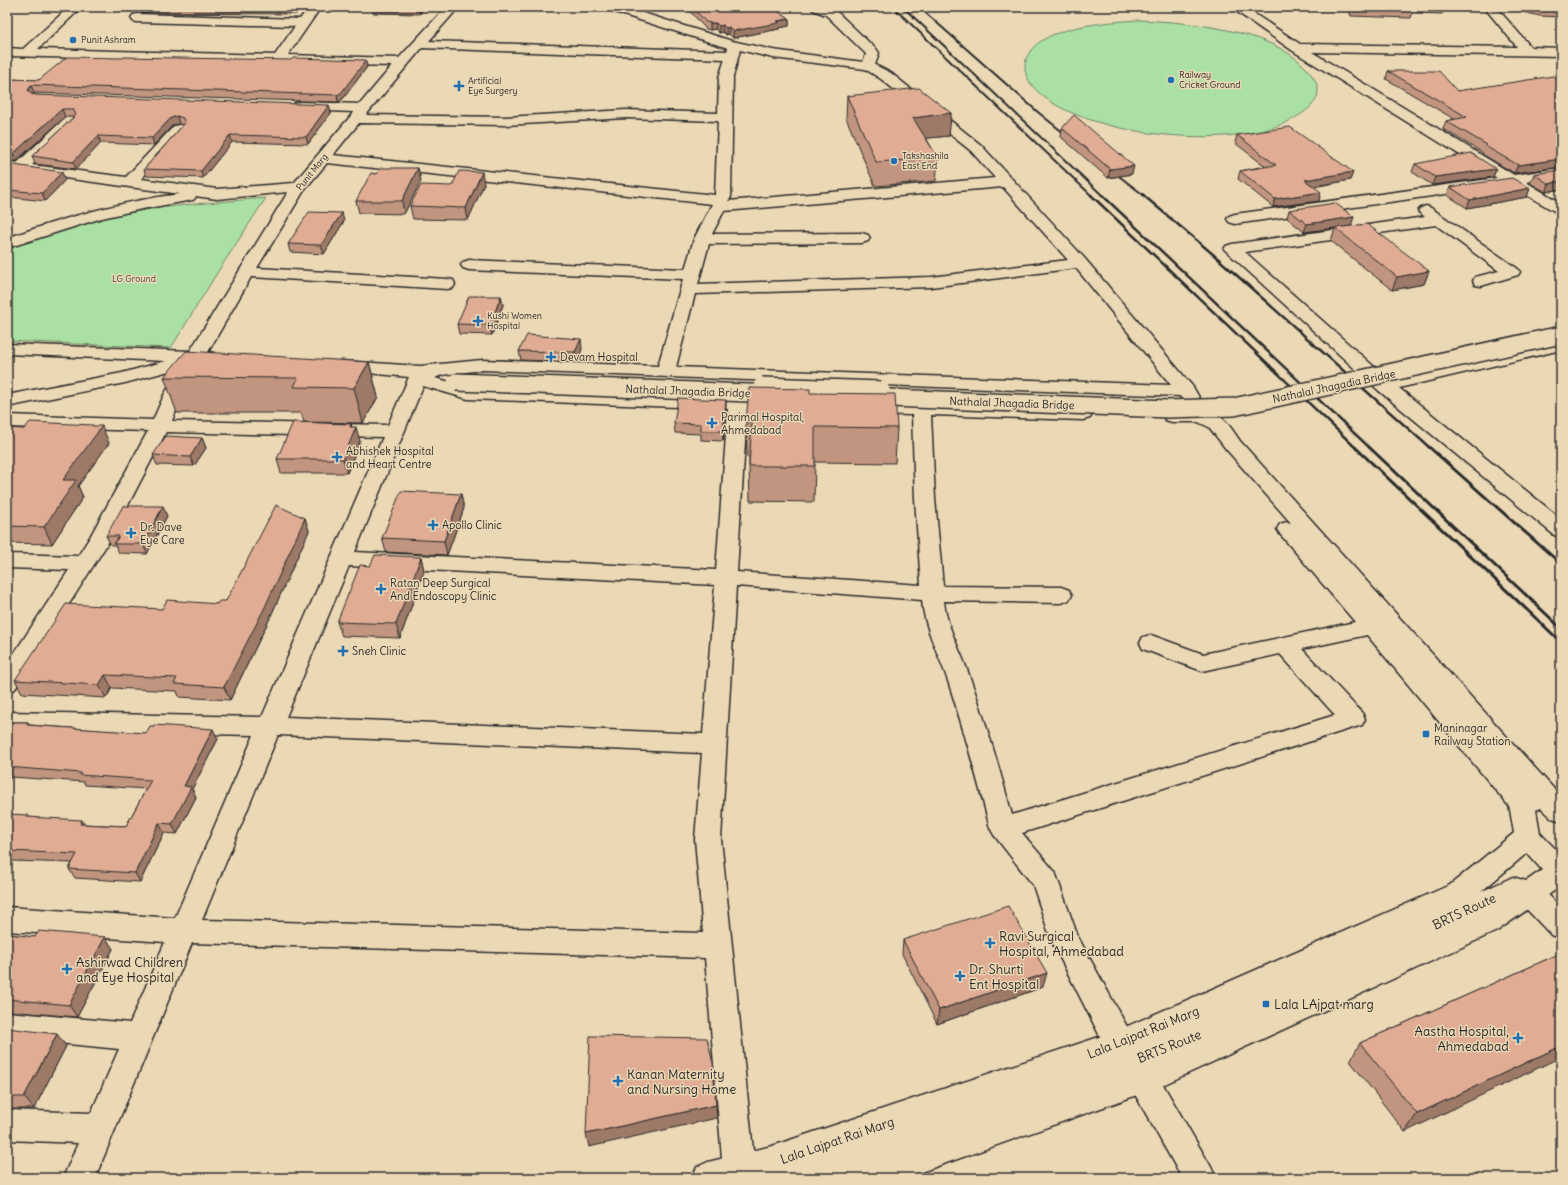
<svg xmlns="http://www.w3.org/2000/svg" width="1568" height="1185" font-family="Delius,sans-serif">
  <rect width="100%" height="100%" fill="#ebd8b5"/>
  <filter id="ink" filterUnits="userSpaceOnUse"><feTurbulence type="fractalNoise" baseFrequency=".025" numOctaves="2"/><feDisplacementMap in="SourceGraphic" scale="8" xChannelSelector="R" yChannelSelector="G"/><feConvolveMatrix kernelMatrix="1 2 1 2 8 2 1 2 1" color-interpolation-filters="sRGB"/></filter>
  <g filter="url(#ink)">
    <!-- green -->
    <g fill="#aae0a3" stroke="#6a8667">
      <path d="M1138 20C1188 22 1271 29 1306 68 1311 74 1317 81 1318 89 1319 106 1300 115 1287 122 1230 150 1094 136 1044 97 1034 89 1024 78 1025 66 1027 26 1109 22 1138 20Z"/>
      <path d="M266 198 217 273 171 348 7 341V247C45 235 82 221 121 214 169 205 218 202 266 198Z"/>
    </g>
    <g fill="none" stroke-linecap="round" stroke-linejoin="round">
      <defs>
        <g id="minor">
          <path d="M69 7H82L38 49 275 55 295 26 137 22 133 21 131 18 133 15 137 14 300 19 309 7H321L288 55 399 58 446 7H459L429 41 727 51 728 48 608 10 606 7H624L732 41 773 50 863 62 866 54 826 15 813 10 811 7H828L834 9 877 50 879 53 875 65 891 73 981 145 1086 260 1193 387 1200 399 1198 403 1191 405 1184 403 1180 396 482 370 442 375 435 378 469 387 738 397 785 401 787 405 785 409 778 411 747 409 737 572 921 585 915 499 912 415 866 414 859 412 857 408 859 404 866 402 1083 408 1090 410 1092 414 1090 418 1083 420 931 415 935 499 943 586 1061 587 1069 590 1072 595 1069 600 1061 603 944 601C946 626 960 649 968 672 985 719 999 767 1012 815L1335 715 1280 654 1202 671 1143 649 1140 643 1143 637 1151 635 1203 654 1355 622 1280 534 1277 529 1280 524 1287 522 1291 523 1226 449 1209 427 1198 422H1172L1165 420 1163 416 1165 412C1182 408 1208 408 1223 419 1229 424 1235 434 1240 441L1554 789 1558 796 1554 803C1545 806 1539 806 1532 799L1535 804 1531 811 1522 814 1513 811 1367 635 1302 649 1362 713 1365 719 1362 725 1022 833 1055 872 1078 937 1131 1034 1135 1044 1134 1047 1172 1033 1513 877 1539 885 1561 908V939L1551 935 1520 902 1515 900 1192 1053 1151 1068 1154 1069 1211 1167 1216 1178H1182L1132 1089 1128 1079 1129 1076 1015 1120 844 1178H781L786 1167 797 1162 1015 1090 1112 1055 1109 1054 1051 940 1033 885 994 835 990 828C977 778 964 730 948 681 939 654 924 628 922 600L736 586 721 839 755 1170 752 1178H726L723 1170 705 958 192 943 95 1178H63L78 1143 7 1140V1110L91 1113 119 1049 7 1038V1012L130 1023 165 942 7 931V907L175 918 254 735 7 730V712L262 717 383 437 166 432 111 538 15 689 7 692V664L69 570 7 568V554L78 556 90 537 148 431 7 427V415L153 420 164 395 180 368 125 383 7 407V395L122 373 166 361 7 354V344L190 351 288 192 217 199 195 196 196 197 193 200 142 209 102 218 7 248V238C63 218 121 201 180 194L7 170V162L17 163 65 118 70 117 75 118 77 121 75 124 32 165 126 177 174 126 179 125 184 126 186 129 184 132 141 179 217 189 294 183 354 112 300 110 295 109 293 106 295 103 300 102 360 104 392 66 7 56V48L23 49ZM422 48 725 59 719 77 718 113 626 110 506 117 366 115ZM740 50 773 58 865 69 881 79 971 151 995 178 728 201 731 197 733 77ZM626 118 718 121 715 195 333 155 359 123 506 125ZM327 163 712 204 694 239 685 269 469 260 463 262 461 265 463 268 469 270 683 279 658 366 482 360 420 366 342 361 336 362 333 366 336 370 409 377 388 425 172 421 182 395 202 362 214 361 217 357 214 353 208 352 251 277 447 289 453 288 455 284 453 280 447 279 257 268 305 189ZM1003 187 1068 260 931 277 698 284 709 244 862 243 868 241 870 238 868 235 862 233 712 234 724 211ZM1076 268 1171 385 676 367 695 294 931 287ZM423 386 468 399 728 409 716 570 355 552ZM349 566 715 585 703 734 286 717ZM278 735 702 753 695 839 703 933 202 920Z"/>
          <polygon points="1230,7 1244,7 1300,44 1517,47 1484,7 1496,7 1531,47 1561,48 1561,56 1312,52 1514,175 1561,168 1561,176 1526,182 1561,203 1561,214 1556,212 1509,185 1235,224 1229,222 1227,219 1229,216 1235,214 1497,178 1293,51"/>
          <polygon points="1426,206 1431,208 1518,269 1520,272 1518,275 1481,286 1475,285 1473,281 1475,277 1499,271 1436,225 1245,252 1389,380 1561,340 1561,350 1399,388 1561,519 1561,537 1554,535 1378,390 1224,249 1226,246 1232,244 1425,217 1418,211 1421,208"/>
        </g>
        <polygon id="major" points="1545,786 1554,789 1561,795 1561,821 1552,818 1541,808 1536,810 1540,833 1561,855 1561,886 1497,931 1154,1089 904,1178 843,1178 848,1167 859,1162 1137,1067 1477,915 1542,870 1527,853 1470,901 1131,1054 772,1178 692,1178 697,1167 708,1162 772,1146 1114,1032 1450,885 1514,833 1509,804 1513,797"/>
      </defs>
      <!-- minor casing -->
      <use href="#minor" stroke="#2b2b2b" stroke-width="3"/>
      <!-- major casing -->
      <use href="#major" stroke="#2b2b2b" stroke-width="3"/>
      <!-- minor -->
      <use href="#minor" fill="#ebd8b5" fill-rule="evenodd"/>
      <!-- major -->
      <use href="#major" fill="#ebd8b5" fill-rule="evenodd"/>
      <!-- rail-far2 -->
      <g stroke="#2b2b2b" stroke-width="2">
        <polyline points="893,7 1092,196"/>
        <polyline points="903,7 1103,196"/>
        <polyline points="919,7 1039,113 1070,138"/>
        <polyline points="1111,170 1145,196"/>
      </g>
      <!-- rail-far1 -->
      <g stroke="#2b2b2b" stroke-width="2.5">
        <polyline points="1091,195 1356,448"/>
        <polyline points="1102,195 1370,448"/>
        <polyline points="1143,195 1214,255 1430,448"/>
      </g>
      <!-- rail -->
      <g stroke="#2b2b2b" stroke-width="3">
        <polyline points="1355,447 1561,642"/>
        <polyline points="1369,447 1561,628"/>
        <polyline points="1429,447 1561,564"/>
      </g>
      <defs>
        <g id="minor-bridge">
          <polyline points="456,382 778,394"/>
          <polyline points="762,386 881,390"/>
          <polyline points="864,397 1168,409 1234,407 1561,335"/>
        </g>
      </defs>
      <!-- minor-bridge casing -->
      <use href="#minor-bridge" stroke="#2b2b2b" stroke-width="20" stroke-linecap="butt"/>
      <!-- minor-bridge -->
      <use href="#minor-bridge" stroke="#ebd8b5" stroke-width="17"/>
    </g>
    <!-- wall -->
    <g fill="#c1957f" stroke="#2b2b2b">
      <polygon points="136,7 301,7 296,14 137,13"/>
      <polygon points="372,7 424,7 420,14 373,13"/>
      <polygon points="686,7 772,7 789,19 789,26 779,28 779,29 733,38 729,34 726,35 723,32 719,33 716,29 710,30 706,29"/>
      <polygon points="1287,7 1445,7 1442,14 1412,13 1411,18 1351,16 1349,11 1288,9"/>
      <polygon points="1511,7 1561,7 1561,17 1540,16 1510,9"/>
      <polygon points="367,67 342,100 338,102 34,93 33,95 331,113 308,144 232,142 203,178 146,176 144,169 183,125 179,124 173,125 154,145 101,143 76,169 35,164 32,156 74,117 65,117 16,161 7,161 7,79 39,80"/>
      <polygon points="1388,71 1457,91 1561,80 1561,167 1514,173 1482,154 1483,153 1443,129 1446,121 1454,119 1386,79"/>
      <polygon points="847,96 951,113 949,136 926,138 938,158 936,181 875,186 846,118"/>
      <polygon points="1062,128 1132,174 1108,178 1061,137"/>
      <polygon points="1237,135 1353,172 1350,180 1314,187 1319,201 1273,207 1238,179 1240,171 1265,166 1235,143"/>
      <polygon points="7,164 65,180 45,201 9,197 7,198"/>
      <polygon points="1415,164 1496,169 1493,177 1432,185 1412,172"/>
      <polygon points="418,168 421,181 404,214 359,213 356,201 377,174"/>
      <polygon points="1561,170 1561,189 1546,192 1530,183 1534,174"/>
      <polygon points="484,184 468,220 413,219 410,206 452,186"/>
      <polygon points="1450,187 1530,188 1527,197 1467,208 1447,195"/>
      <polygon points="1289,210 1351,226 1304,232 1287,218"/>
      <polygon points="344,221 324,254 290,252 288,244"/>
      <polygon points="1335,228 1429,271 1424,284 1392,290 1331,241"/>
      <polygon points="501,296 503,305 492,335 459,334 457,324"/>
      <polygon points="582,349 577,362 521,360 519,351"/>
      <polygon points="369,362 378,397 363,423 304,422 301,413 177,413 164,377"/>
      <polygon points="810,393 897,428 895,463 815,462 814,502 750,501 749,466 749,457 747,457 746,422"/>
      <polygon points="726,409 723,441 701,440 701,434 675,433 674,423"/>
      <polygon points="351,424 352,427 360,441 347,473 281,473 277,459"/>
      <polygon points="94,426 109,443 78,486 83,497 52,544 7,543 7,428 24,429"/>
      <polygon points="202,438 206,448 194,466 157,465 153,455"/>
      <polygon points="464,508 447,555 386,552 382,538"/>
      <polygon points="167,516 147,554 119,553 115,545 111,545 106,536"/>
      <polygon points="305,518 309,531 269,620 230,700 179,697 177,691 112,688 106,698 22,693 15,680 162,609 217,604 226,601"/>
      <polygon points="421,557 424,571 400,638 342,636 337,622"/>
      <polygon points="7,722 28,722 30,725 218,739 192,789 196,797 177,834 164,833 140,882 75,878 69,869 72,863 12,861 7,870 7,814 29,817 84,824 126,826 146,789 85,785 84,782 11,777 7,783"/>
      <polygon points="7,934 35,937 105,937 113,949 77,1017 8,1011 7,1009"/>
      <polygon points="903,940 1043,987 937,1024 902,954"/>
      <polygon points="1561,953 1405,1132 1350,1061 1360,1043"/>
      <polygon points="7,1028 66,1046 34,1109 7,1109"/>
    </g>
    <!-- shaded-wall -->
    <g fill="#9d7968" stroke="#2b2b2b">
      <polygon points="294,7 301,7 296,14"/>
      <polygon points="419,7 424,7 420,14"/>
      <polygon points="638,7 661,7 638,10"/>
      <polygon points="789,19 789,26 779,28 779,29 733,38 733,31"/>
      <polygon points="710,23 716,23 716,29 710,30"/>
      <polygon points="723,25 723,32 719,33 719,26"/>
      <polygon points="729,27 729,34 726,35 726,28"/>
      <polygon points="366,60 367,67 342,100 338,102 337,95"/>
      <polygon points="31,85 34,93 31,98 28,91"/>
      <polygon points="329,105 331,113 308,144 306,137"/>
      <polygon points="62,109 65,117 16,161 13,154"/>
      <polygon points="951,113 949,136 911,140 913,118"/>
      <polygon points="177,116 179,124 173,125 154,145 152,138 171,118"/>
      <polygon points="230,135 232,142 203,178 201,171"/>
      <polygon points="98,136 101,143 76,169 73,162"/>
      <polygon points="1561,159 1561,167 1514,173 1518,165"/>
      <polygon points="1134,166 1132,174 1108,178 1110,169"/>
      <polygon points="418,168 421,181 404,214 402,201"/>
      <polygon points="1496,169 1493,177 1432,185 1435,177"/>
      <polygon points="62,172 65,180 45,201 42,193"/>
      <polygon points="482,172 484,184 468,220 466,208"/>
      <polygon points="1353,172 1350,180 1303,188 1305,180"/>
      <polygon points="1561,181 1561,189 1546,192 1549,184"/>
      <polygon points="1530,188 1527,197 1467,208 1470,200"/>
      <polygon points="7,191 9,197 7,198"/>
      <polygon points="1321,192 1319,201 1273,207 1275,199"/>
      <polygon points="342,213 344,221 324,254 321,245"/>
      <polygon points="1354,217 1351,226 1304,232 1307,224"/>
      <polygon points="1429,271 1424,284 1392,290 1397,277"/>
      <polygon points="501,296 503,305 492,335 490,325"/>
      <polygon points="581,339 582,349 577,362 575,352"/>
      <polygon points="369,362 378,397 363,423 354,388"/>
      <polygon points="726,400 726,409 723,441 723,431"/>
      <polygon points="351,424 354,433 356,427 360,441 347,473 343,459 350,427"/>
      <polygon points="93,425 97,433 102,426 109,443 78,486 83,497 52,544 44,527 63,480 93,426"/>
      <polygon points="202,438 206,448 194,466 190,457"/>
      <polygon points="461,494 464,508 447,555 444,541"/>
      <polygon points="163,506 167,516 147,554 143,544"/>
      <polygon points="305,518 309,531 269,620 230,700 224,687"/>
      <polygon points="421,557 424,571 400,638 396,624"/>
      <polygon points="7,582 12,591 7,597"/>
      <polygon points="105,675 112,688 106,698 99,685"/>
      <polygon points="213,729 218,739 192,789 196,797 177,834 172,824 184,786"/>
      <polygon points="7,769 11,777 7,783"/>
      <polygon points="82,820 87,830 80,824"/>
      <polygon points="159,823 164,833 140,882 135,873"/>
      <polygon points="7,853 12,861 7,870"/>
      <polygon points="105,937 113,949 77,1017 69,1005"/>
      <polygon points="1047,973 1043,987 937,1024 939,1010"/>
      <polygon points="57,1034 66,1046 34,1109 24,1097"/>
      <polygon points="1561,1046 1561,1057 1405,1132 1417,1114"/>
      <polygon points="716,1105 717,1118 589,1147 586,1134"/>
    </g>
    <!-- building -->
    <g fill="#e0ad94" stroke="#2b2b2b">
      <polygon points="692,7 772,7 789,19 777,21 779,23 733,31 729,27 726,28 723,25 719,26 716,23 710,23 706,22"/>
      <polygon points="67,57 122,58 124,57 291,60 293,58 366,60 341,93 337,95 31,85 28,91 31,94 36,95 329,105 306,137 230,135 201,171 144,169 185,123 183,118 177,116 171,118 152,138 98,136 73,162 32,156 76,115 73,109 62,109 13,154 7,154 7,79 39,80"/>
      <polygon points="1388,71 1439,71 1457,91 1553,76 1561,80 1561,159 1518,165 1485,146 1487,145 1446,121 1467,117"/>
      <polygon points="919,88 951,113 913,118 938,158 876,162 847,96"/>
      <polygon points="1074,115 1134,166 1110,169 1062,128"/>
      <polygon points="1290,127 1353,172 1305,180 1321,192 1275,199 1240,171 1276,165 1237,135"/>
      <polygon points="1471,153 1496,169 1435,177 1415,164"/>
      <polygon points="7,164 62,172 42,193 7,190"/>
      <polygon points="381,168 418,168 402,201 356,201 371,173 377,174"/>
      <polygon points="1561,170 1561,181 1549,184 1534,174"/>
      <polygon points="459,171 482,172 466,208 410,206 421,185 452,186"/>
      <polygon points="1512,178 1530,188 1470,200 1450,187"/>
      <polygon points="1335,203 1354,217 1307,224 1289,210"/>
      <polygon points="309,212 342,213 321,245 288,244"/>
      <polygon points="1367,224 1429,271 1397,277 1335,228"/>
      <polygon points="469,296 501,296 490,325 457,324"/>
      <polygon points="527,335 581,339 575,352 519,351"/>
      <polygon points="186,351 369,362 354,388 294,387 298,378 164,377"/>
      <polygon points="749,388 810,389 810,393 895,394 897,428 815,427 815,466 749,466 752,422 746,422"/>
      <polygon points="678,398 726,400 723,431 701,431 701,424 674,423"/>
      <polygon points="30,422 93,425 93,426 102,426 63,480 76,480 44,527 7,526 7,428 24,429"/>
      <polygon points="293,422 351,424 350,427 356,427 343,459 277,459"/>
      <polygon points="166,436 202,438 190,457 153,455"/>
      <polygon points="401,491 461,494 444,541 382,538"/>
      <polygon points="276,505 305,518 265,607 224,687 174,684 177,678 105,675 99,685 15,680 66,604 162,609 167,600 217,604 219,601 226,601"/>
      <polygon points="123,506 163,506 143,544 114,544 119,536 106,536"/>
      <polygon points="375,555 421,557 396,624 337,622 360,565 370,566"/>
      <polygon points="7,722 28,722 27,725 146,733 150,726 154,726 154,725 213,729 184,786 191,787 172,824 159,823 135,873 69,869 77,854 7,851 7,814 28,815 27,817 82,820 80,824 126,826 151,780 80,775 81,773 7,767"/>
      <polygon points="1008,906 1047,973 939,1010 903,940"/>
      <polygon points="39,931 105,937 69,1005 7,999 7,985 8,984 7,984 7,934 35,937"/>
      <polygon points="1561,953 1561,1046 1417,1114 1360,1043"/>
      <polygon points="7,1028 57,1034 24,1097 7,1097"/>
      <polygon points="590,1036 707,1038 713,1063 716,1105 586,1134"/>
    </g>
  </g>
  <!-- markers -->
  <g fill="#1f6fb2" stroke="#ebd8b5" stroke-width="1.5">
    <circle cx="73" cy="40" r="4"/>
    <circle cx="1171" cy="80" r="4"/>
    <path d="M457 80h4v4h4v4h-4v4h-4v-4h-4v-4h4z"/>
    <circle cx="894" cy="161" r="4"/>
    <path d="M476 315h4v4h4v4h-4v4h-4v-4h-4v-4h4z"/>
    <path d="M549 351h4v4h4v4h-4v4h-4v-4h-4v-4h4z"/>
    <path d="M710 417h4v4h4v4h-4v4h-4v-4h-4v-4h4z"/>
    <path d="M335 451h4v4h4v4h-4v4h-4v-4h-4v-4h4z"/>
    <path d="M431 519h4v4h4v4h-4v4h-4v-4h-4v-4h4z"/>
    <path d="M129 527h4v4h4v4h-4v4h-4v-4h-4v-4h4z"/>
    <path d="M379 583h4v4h4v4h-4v4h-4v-4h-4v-4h4z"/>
    <path d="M341 645h4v4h4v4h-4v4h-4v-4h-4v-4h4z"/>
    <rect x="1422" y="730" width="8" height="8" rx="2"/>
    <path d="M988 937h4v4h4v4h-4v4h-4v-4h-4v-4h4z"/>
    <path d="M65 963h4v4h4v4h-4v4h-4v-4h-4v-4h4z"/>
    <path d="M958 970h4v4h4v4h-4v4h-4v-4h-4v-4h4z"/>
    <rect x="1262" y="1000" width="8" height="8" rx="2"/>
    <path d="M1516 1032h4v4h4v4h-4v4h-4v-4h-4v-4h4z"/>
    <path d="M616 1075h4v4h4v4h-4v4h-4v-4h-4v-4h4z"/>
  </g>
  <g text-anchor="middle" stroke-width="3" stroke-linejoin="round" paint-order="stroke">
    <!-- far-poi labels -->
    <g font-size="9" fill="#2b2b2b" stroke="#ebd8b5" text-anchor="start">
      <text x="81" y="43">Punit Ashram</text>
      <text x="1179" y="78">Railway<tspan x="1179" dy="10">Cricket Ground</tspan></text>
      <text x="468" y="84">Artificial<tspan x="468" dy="10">Eye Surgery</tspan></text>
      <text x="902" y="159">Takshashila<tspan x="902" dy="10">East End</tspan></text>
      <text x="487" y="319">Kushi Women<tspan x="487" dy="10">Hospital</tspan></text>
    </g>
    <!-- far-street labels -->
    <g font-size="9" fill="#2b2b2b" stroke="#ebd8b5">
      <text transform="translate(312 172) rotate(-51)" y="3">Punit Marg</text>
    </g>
    <!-- far-park labels -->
    <g font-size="9" fill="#3e463d" stroke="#ebd8b5">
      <text x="134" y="282">LG Ground</text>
    </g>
    <!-- poi labels -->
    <g font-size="11" fill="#2b2b2b" stroke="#ebd8b5" text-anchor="start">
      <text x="560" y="361">Devam Hospital</text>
      <text x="721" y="421">Parimal Hospital,<tspan x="721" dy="13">Ahmedabad</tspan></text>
      <text x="346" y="455">Abhishek Hospital<tspan x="346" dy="13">and Heart Centre</tspan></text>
      <text x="442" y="529">Apollo Clinic</text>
      <text x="140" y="531">Dr. Dave<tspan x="140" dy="13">Eye Care</tspan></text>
      <text x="390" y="587">Ratan Deep Surgical<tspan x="390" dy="13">And Endoscopy Clinic</tspan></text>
      <text x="352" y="655">Sneh Clinic</text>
      <text x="1434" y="732">Maninagar<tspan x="1434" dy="13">Railway Station</tspan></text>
    </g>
    <!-- street labels -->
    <g font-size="11" fill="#2b2b2b" stroke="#ebd8b5">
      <text transform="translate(1334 386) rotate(-12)" y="4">Nathalal Jhagadia Bridge</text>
      <text transform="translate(688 391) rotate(2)" y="4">Nathalal Jhagadia Bridge</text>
      <text transform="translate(1012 403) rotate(2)" y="4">Nathalal Jhagadia Bridge</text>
    </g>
    <!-- near-street labels -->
    <g font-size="13" fill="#2b2b2b" stroke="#ebd8b5">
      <text transform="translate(1464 911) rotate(-25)" y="5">BRTS Route</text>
      <text transform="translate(1143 1032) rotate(-22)" y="5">Lala Lajpat Rai Marg</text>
      <text transform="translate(1169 1046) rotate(-22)" y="5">BRTS Route</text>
      <text transform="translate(837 1140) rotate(-19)" y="5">Lala Lajpat Rai Marg</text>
    </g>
    <!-- near-poi labels -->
    <g font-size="13" fill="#2b2b2b" stroke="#ebd8b5" text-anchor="start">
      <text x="999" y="941">Ravi Surgical<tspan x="999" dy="15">Hospital, Ahmedabad</tspan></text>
      <text x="76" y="967">Ashirwad Children<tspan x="76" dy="15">and Eye Hospital</tspan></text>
      <text x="969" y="974">Dr. Shurti<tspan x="969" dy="15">Ent Hospital</tspan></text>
      <text x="1274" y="1009">Lala LAjpat marg</text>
      <text x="1509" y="1036" text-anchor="end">Aastha Hospital,<tspan x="1509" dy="15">Ahmedabad</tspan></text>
      <text x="627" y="1079">Kanan Maternity<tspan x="627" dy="15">and Nursing Home</tspan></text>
    </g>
  </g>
  <!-- margin -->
  <rect width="1568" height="1185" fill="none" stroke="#ebd8b5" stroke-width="24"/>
  <rect x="12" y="12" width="1544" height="1161" fill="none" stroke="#2b2b2b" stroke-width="1.5" filter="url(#ink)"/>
</svg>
